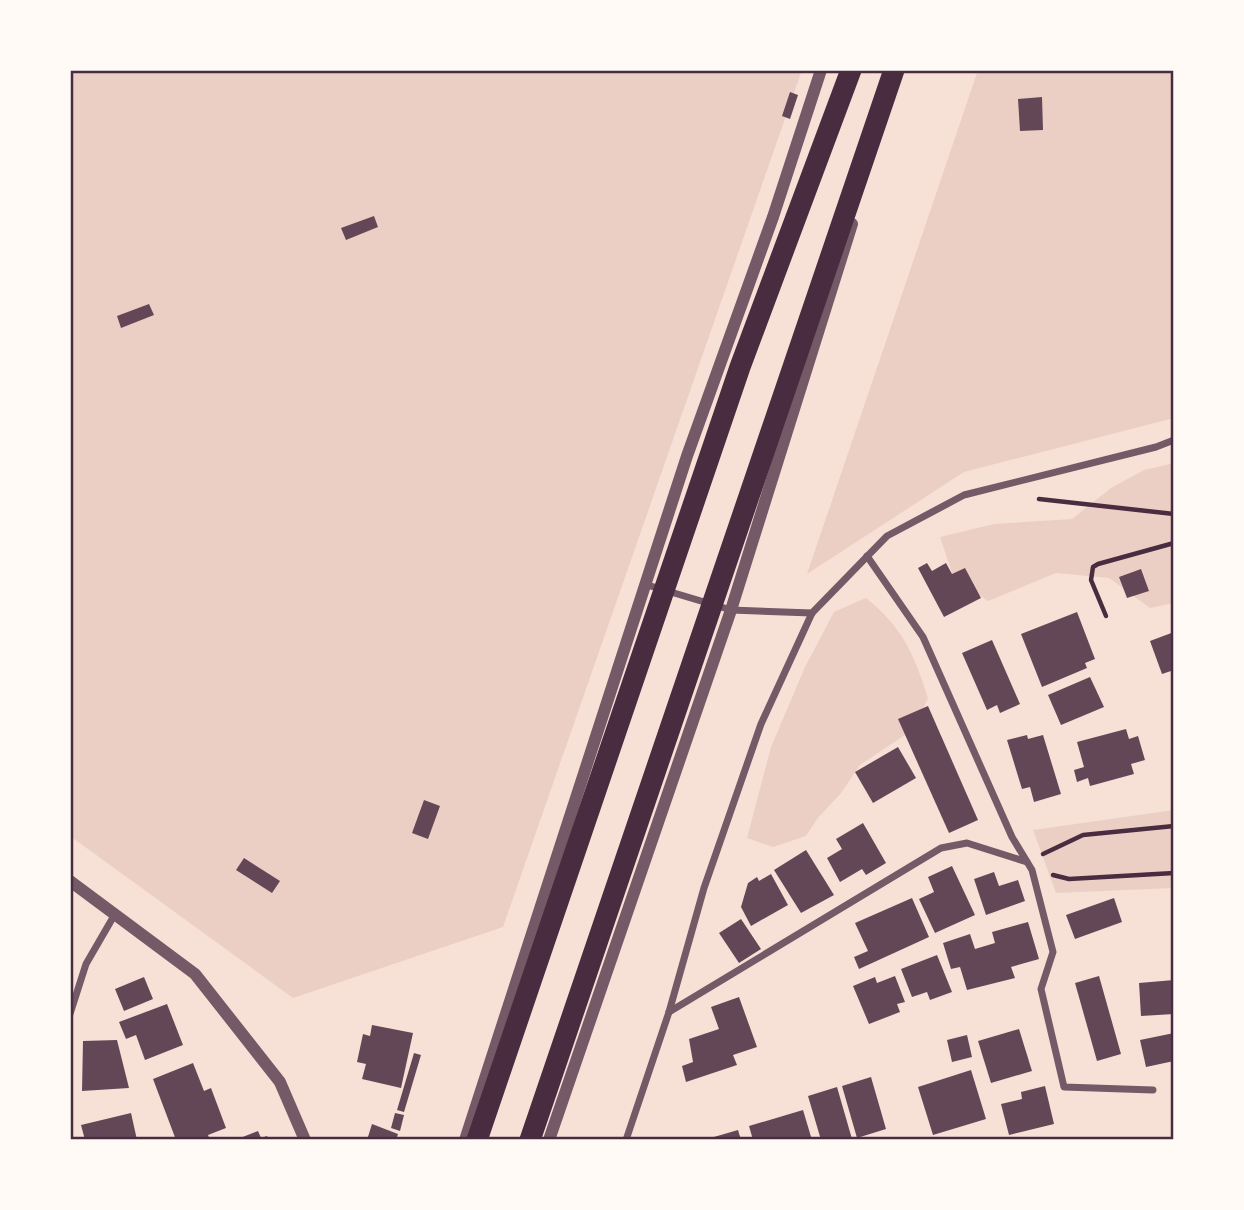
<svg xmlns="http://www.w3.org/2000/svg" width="1244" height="1210" font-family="'IBM Plex Sans',sans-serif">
  <rect width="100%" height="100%" fill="#f7e1d7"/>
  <!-- green -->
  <g fill="#ebcfc5">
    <polygon points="70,70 802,70 503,927 293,998 70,836"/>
    <polygon points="978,70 1174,70 1174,418 964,472 807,574"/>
    <polygon points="1174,463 1174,603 1150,608 1109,578 1056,573 988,601 953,576 940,537 994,524 1072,519 1111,488 1144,470"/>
    <path d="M866 598C903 628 914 654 928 698L914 729 860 765 841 793 817 819 806 836 773 847 747 838 771 747 805 667 834 612Z"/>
    <polygon points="1174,810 1174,888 1056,893 1033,830"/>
  </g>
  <!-- building -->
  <g fill="#644757">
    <polygon points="790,92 798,95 790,119 782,116"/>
    <polygon points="1042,97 1043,130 1020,131 1018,99"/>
    <polygon points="374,216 378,227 346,240 341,228"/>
    <polygon points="149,304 154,315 121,328 117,316"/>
    <polygon points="927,563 932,571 946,563 952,574 965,568 981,598 944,617 918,568"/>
    <polygon points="1141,569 1149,591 1127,598 1119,577"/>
    <polygon points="1077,612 1095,659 1085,663 1087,668 1042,687 1021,634"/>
    <polygon points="1174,632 1174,670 1162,674 1150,641"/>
    <polygon points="992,640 1020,704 1000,713 997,705 987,710 962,653"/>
    <polygon points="1090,677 1104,707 1061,725 1048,695"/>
    <polygon points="928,706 978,820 949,833 898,719"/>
    <polygon points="1126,729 1129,739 1138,736 1145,760 1131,764 1134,774 1090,786 1088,778 1077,782 1074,770 1084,767 1077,742"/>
    <polygon points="1027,735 1028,739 1043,735 1061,794 1034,802 1030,787 1022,789 1007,740"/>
    <polygon points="898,747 916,778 873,803 855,772"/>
    <polygon points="424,800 440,806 428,839 412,833"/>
    <polygon points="863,823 886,863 866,875 862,869 840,882 827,858 842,849 836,839"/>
    <polygon points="806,850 834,895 801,913 774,870"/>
    <polygon points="244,858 280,881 272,893 236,870"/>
    <polygon points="952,866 975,915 935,933 919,899 934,892 928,877"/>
    <polygon points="994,872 999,886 1018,880 1025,901 986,915 974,879"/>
    <polygon points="771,874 788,905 751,926 741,907 748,883 757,877 759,881"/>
    <polygon points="912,898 929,937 859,969 854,957 868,951 855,923"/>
    <polygon points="1114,898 1122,922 1075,939 1066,915"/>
    <polygon points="741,919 761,949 739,963 719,933"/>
    <polygon points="1028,922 1039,959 1011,967 1015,978 967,990 960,967 951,969 943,943 970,934 975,949 995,943 992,932"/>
    <polygon points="937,955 952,992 930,1000 927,992 912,997 901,969"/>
    <polygon points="895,976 905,1002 897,1004 900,1012 869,1024 853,986 875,977 877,983"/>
    <polygon points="1099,976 1121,1054 1097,1061 1075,983"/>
    <polygon points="144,977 153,999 124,1011 115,989"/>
    <polygon points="1174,980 1174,1014 1141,1016 1139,983"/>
    <polygon points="739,997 757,1047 733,1055 737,1065 686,1082 682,1066 693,1062 689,1039 719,1029 711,1007"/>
    <polygon points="167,1004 183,1045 145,1060 136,1035 126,1039 119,1022"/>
    <polygon points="372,1025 413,1033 401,1088 362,1079 366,1064 357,1062 363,1034 370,1036"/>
    <polygon points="1019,1029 1032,1071 991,1083 978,1041"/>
    <polygon points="1174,1033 1174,1061 1146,1067 1140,1040"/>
    <polygon points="967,1035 972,1057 952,1062 947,1040"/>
    <polygon points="117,1040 129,1088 82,1091 83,1041"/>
    <polygon points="414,1053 421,1055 404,1112 397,1110"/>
    <polygon points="193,1063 204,1091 211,1088 226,1128 208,1135 210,1140 176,1140 153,1079"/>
    <polygon points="971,1070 986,1119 933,1135 918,1087"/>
    <polygon points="871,1077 886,1129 857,1138 842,1086"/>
    <polygon points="1045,1086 1054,1124 1009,1135 1001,1104 1022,1099 1021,1092"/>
    <polygon points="837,1087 852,1139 821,1140 808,1096"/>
    <polygon points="803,1110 812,1140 753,1140 749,1126"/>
    <polygon points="131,1113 137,1140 85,1140 81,1125"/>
    <polygon points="395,1113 404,1115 400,1131 391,1128"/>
    <polygon points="372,1124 398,1134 396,1140 367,1140"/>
    <polygon points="738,1130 741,1140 707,1140 707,1139"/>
    <polygon points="258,1131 261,1138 267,1136 269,1140 235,1140"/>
  </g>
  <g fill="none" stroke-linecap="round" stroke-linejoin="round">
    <!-- path -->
    <g stroke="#4a2c40" stroke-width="4.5">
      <polyline points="1039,499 1174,514"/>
      <polyline points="1106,616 1091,580 1093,567 1098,564 1174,543"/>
      <polyline points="1043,854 1083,835 1174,826"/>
      <polyline points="1053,875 1069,879 1174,873"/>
    </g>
    <!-- minor -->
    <g stroke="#755966" stroke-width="7">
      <polyline points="867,556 923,637 1012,837 1032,870 1053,952 1041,989 1064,1087 1153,1090"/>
      <polyline points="644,584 731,610 812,613"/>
      <polyline points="669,1012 941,848 967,843 1027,862"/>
      <polyline points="70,1014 86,964 115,914"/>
      <polyline points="626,1140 669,1012 704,888 761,724 812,613 887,536 964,495 1156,447 1174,440"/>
    </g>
    <!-- tertiary -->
    <g stroke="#755966" stroke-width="12">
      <polyline points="70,881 195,974 280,1082 305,1140"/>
      <polyline points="465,1140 687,456 773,217 821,70"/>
      <polyline points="549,1140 731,610 852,224"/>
    </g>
    <!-- motorway -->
    <g stroke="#4a2c40" stroke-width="21">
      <polyline points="477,1140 740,367 851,70"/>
      <path d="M530 1140C654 784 770 426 894 70"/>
    </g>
  </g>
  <!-- border -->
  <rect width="1244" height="1210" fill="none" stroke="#fffaf5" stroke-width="144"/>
  <rect x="72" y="72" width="1100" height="1066" fill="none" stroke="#4a2c40" stroke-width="2.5"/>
</svg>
